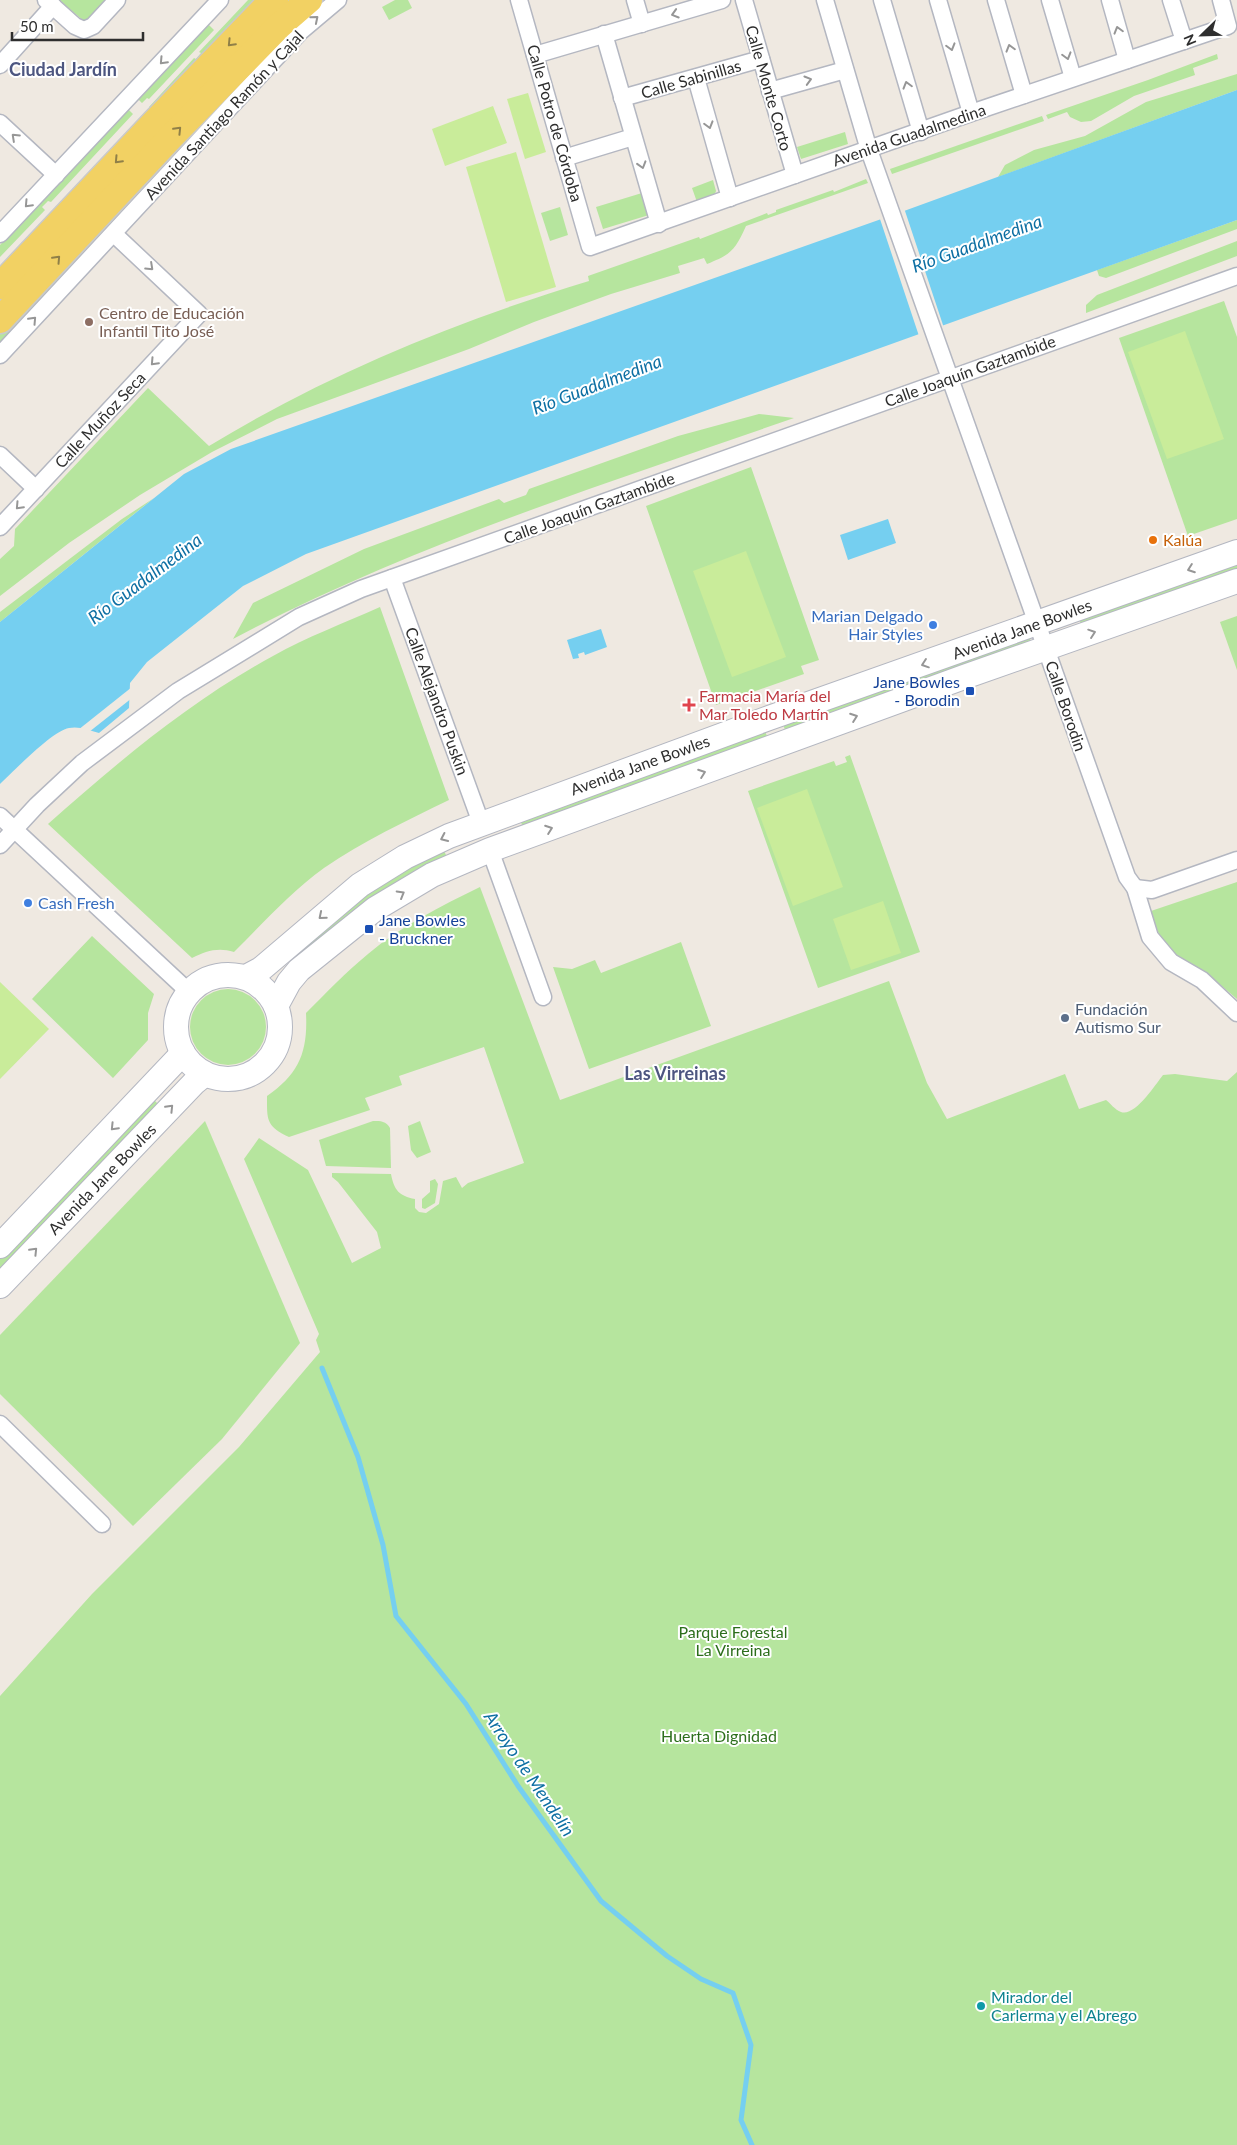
<svg xmlns="http://www.w3.org/2000/svg" width="1237" height="2145" font-family="Lato,sans-serif">
  <rect width="100%" height="100%" fill="#efe9e1"/>
  <!-- green -->
  <g fill="#b6e59e">
    <polygon points="59,0 107,0 85,22"/>
    <polygon points="248,0 262,0 153,111 149,107 194,58 196,59 201,53 199,52"/>
    <polygon points="395,0 408,0 412,8 389,20 382,7"/>
    <polygon points="207,23 214,30 149,99 147,98 142,103 137,98"/>
    <polygon points="1217,54 1218,59 1193,68 1195,75 1134,96 1091,121 1081,122 1070,117 1067,112 1048,119 1046,115 1148,80"/>
    <polygon points="1237,74 1237,90 998,177 1005,165 1034,150 1085,136 1146,102"/>
    <polygon points="127,108 133,114 51,202 48,201 42,207 45,210 0,257 0,245"/>
    <polygon points="1042,116 1044,121 892,174 890,169"/>
    <polygon points="845,132 848,144 801,159 797,147"/>
    <polygon points="174,148 181,155 0,349 0,334"/>
    <path d="M866 179 868 183 746 226C735 250 732 254 707 264L704 258 678 266 680 273 611 294 534 322 469 349 277 419 212 452 140 495 69 543 0 596V559L14 546 15 529 148 388 209 446C327 374 457 321 589 281L588 276 699 237 700 239 767 213 768 215 776 212V210L833 190 834 192Z"/>
    <polygon points="713,180 716,191 714,196 697,202 692,188"/>
    <polygon points="642,193 649,215 603,229 596,207"/>
    <polygon points="560,207 568,235 550,241 541,213"/>
    <polygon points="1237,220 1237,229 1106,278 1099,276 1097,270"/>
    <polygon points="1237,241 1237,256 1086,313 1086,305 1097,295"/>
    <polygon points="1224,301 1237,337 1237,519 1188,536 1119,338"/>
    <path d="M759 414 794 418C605 484 411 545 233 639L253 603 364 549 499 499 504 503 526 495 529 489 678 436Z"/>
    <polygon points="751,467 819,660 801,666 804,674 716,705 646,506"/>
    <polygon points="154,498 0,622 0,612 122,519"/>
    <polygon points="1237,563 1237,572 1082,627 1079,619"/>
    <path d="M380 607 449 800C406 821 363 841 324 868 291 892 263 923 234 952 218 947 206 951 192 958L48 824C118 762 190 701 273 656 307 637 344 623 380 607Z"/>
    <polygon points="1237,616 1237,670 1220,622"/>
    <polygon points="1025,638 1030,639 1032,643 786,733 783,724"/>
    <polygon points="765,731 768,739 523,828 520,819"/>
    <polygon points="850,755 920,952 818,988 748,791 834,761 836,766 847,762 845,757"/>
    <polygon points="443,849 447,857 301,960 294,954 316,932 387,879"/>
    <polygon points="1237,882 1237,999 1203,970 1180,960 1163,942 1148,912"/>
    <path d="M480 887 560 1100 889 981 927 1083 947 1119 1065 1074 1079 1109 1106 1100C1110 1103 1115 1110 1121 1112 1135 1117 1155 1085 1163 1075L1175 1074 1227 1081 1237 1072V2145H0V1696L92 1594 239 1447 320 1352 316 1340 319 1334 244 1159 259 1138 308 1170 352 1263 381 1248 377 1232 338 1182 332 1177V1173L391 1174C394 1190 399 1196 415 1199V1208L419 1212 426 1213 439 1204 443 1181 456 1177 462 1188 468 1183 524 1163 484 1047 399 1076 402 1085 365 1098 370 1110 289 1137C266 1126 267 1120 267 1096 299 1074 308 1052 306 1013 326 993 346 972 368 954 401 926 441 906 480 887Z"/>
    <polygon points="92,936 154,994 148,1013 148,1040 113,1078 32,999"/>
    <polygon points="681,942 711,1026 589,1069 553,967 572,969 595,960 601,973"/>
    <circle cx="228" cy="1027" r="38"/>
    <polygon points="153,1099 160,1106 0,1272 0,1258"/>
    <polygon points="205,1121 300,1343 222,1439 133,1526 0,1394 0,1335"/>
    <path d="M373 1121C381 1121 386 1121 390 1128L391 1168 326 1166 319 1140Z"/>
    <polygon points="420,1121 431,1152 417,1158 411,1150 408,1126"/>
    <polygon points="435,1179 438,1184 435,1203 425,1209 422,1208 422,1199 430,1192 430,1181"/>
  </g>
  <!-- pitch -->
  <g fill="#c9ec9a">
    <polygon points="528,93 546,152 525,159 507,99"/>
    <polygon points="493,106 507,143 445,166 432,129"/>
    <polygon points="516,152 556,287 506,302 466,167"/>
    <polygon points="1185,331 1224,439 1167,459 1128,352"/>
    <polygon points="746,551 786,657 732,677 693,571"/>
    <polygon points="807,789 843,887 793,906 757,808"/>
    <polygon points="883,901 901,953 851,970 833,919"/>
    <polygon points="0,982 49,1029 0,1079"/>
  </g>
  <!-- water -->
  <g fill="#75cff0">
    <path d="M1237 90V220L306 554 243 586 147 662 130 683 129 708 99 733C89 730 79 726 69 728 52 731 14 771 0 784V622L184 474 231 449 904 211Z"/>
    <polygon points="888,519 896,543 848,560 840,535"/>
    <polygon points="601,629 607,647 585,655 584,652 578,654 579,658 573,659 567,640"/>
  </g>
  <!-- pier -->
  <g fill="#efe9e1">
    <polygon points="904,208 944,328 919,336 879,216"/>
    <polygon points="132,687 132,698 89,732 78,730"/>
  </g>
  <g fill="none" stroke-linecap="round" stroke-linejoin="round">
    <!-- stream -->
    <polyline stroke="#75cff0" stroke-width="5" points="322,1368 358,1457 383,1545 396,1616 466,1704 518,1786 601,1901 667,1956 701,1979 733,1993 751,2045 741,2120 752,2145"/>
    <defs>
      <g id="minor">
        <polyline points="46,0 75,26 84,30 93,26 117,0"/>
        <polyline points="519,0 590,247 971,113 1228,26 1221,0"/>
        <polyline points="635,0 642,24"/>
        <polyline points="744,0 795,175"/>
        <polyline points="825,0 869,150 1127,877 1135,888 1150,937 1171,962 1202,980 1237,1013"/>
        <polyline points="882,0 921,132"/>
        <polyline points="938,0 971,113"/>
        <polyline points="996,0 1024,95"/>
        <polyline points="1050,0 1073,78"/>
        <polyline points="1110,0 1127,60"/>
        <polyline points="1171,0 1184,41"/>
        <polyline points="604,34 659,224"/>
        <polyline points="535,55 722,0"/>
        <polyline points="0,65 53,6"/>
        <polyline points="696,78 730,198"/>
        <polyline points="770,91 845,70"/>
        <polyline points="622,98 761,59"/>
        <polyline points="0,123 56,175"/>
        <polyline points="564,158 633,137"/>
        <polyline points="0,234 220,0"/>
        <polyline points="0,355 300,32 338,0"/>
        <polyline points="0,455 36,489"/>
        <polyline points="0,527 199,314 114,234"/>
        <polyline points="392,578 481,823"/>
        <polyline points="0,816 189,992"/>
        <polyline points="0,845 37,805 82,763 178,691 299,617 361,589 1237,276"/>
        <polyline points="490,850 543,997"/>
        <polyline points="1135,888 1152,890 1237,860"/>
        <polyline points="0,1424 102,1524"/>
      </g>
      <g id="secondary">
        <circle cx="228" cy="1027" r="52"/>
        <polyline points="246,977 261,969 360,885 405,857 449,836 769,718 1237,552"/>
        <polyline points="276,1006 289,982 299,970 375,909 432,875 490,850 964,677 1237,581"/>
        <polyline points="0,1246 183,1053"/>
        <polyline points="0,1286 194,1083 205,1074"/>
      </g>
      <g id="primary">
        <polyline points="0,286 154,123 265,8 275,0"/>
        <polyline points="0,320 170,138 279,26 309,0"/>
      </g>
    </defs>
    <!-- minor casing -->
    <use href="#minor" stroke="#b4b7c1" stroke-width="19"/>
    <!-- secondary casing -->
    <use href="#secondary" stroke="#b4b7c1" stroke-width="26"/>
    <!-- primary casing -->
    <use href="#primary" stroke="#c9c9c9" stroke-width="29"/>
    <!-- minor -->
    <use href="#minor" stroke="#fff" stroke-width="16"/>
    <!-- secondary -->
    <use href="#secondary" stroke="#fff" stroke-width="24"/>
    <!-- primary -->
    <use href="#primary" stroke="#f2d163" stroke-width="26"/>
  </g>
  <!-- one-way arrows -->
  <defs><path id="oneway-chevron" d="M-2-3.5L2.5 0L-2 3.5" fill="none" stroke-width="1.6" stroke-linecap="round" stroke-linejoin="round" transform="scale(1.25)"/></defs>
  <g stroke="#969696">
    <use href="#oneway-chevron" transform="translate(675 14) rotate(163)"/>
    <use href="#oneway-chevron" transform="translate(315 19) rotate(-40)"/>
    <use href="#oneway-chevron" transform="translate(1118 30) rotate(-106)"/>
    <use href="#oneway-chevron" transform="translate(951 47) rotate(74)"/>
    <use href="#oneway-chevron" transform="translate(1010 48) rotate(-106)"/>
    <use href="#oneway-chevron" transform="translate(1067 56) rotate(74)"/>
    <use href="#oneway-chevron" transform="translate(163 61) rotate(133)"/>
    <use href="#oneway-chevron" transform="translate(808 80) rotate(-16)"/>
    <use href="#oneway-chevron" transform="translate(907 85) rotate(-106)"/>
    <use href="#oneway-chevron" transform="translate(709 125) rotate(74)"/>
    <use href="#oneway-chevron" transform="translate(15 137) rotate(-137)"/>
    <use href="#oneway-chevron" transform="translate(642 165) rotate(73)"/>
    <use href="#oneway-chevron" transform="translate(28 204) rotate(133)"/>
    <use href="#oneway-chevron" transform="translate(150 267) rotate(43)"/>
    <use href="#oneway-chevron" transform="translate(33 320) rotate(-47)"/>
    <use href="#oneway-chevron" transform="translate(154 362) rotate(133)"/>
    <use href="#oneway-chevron" transform="translate(19 506) rotate(133)"/>
    <use href="#oneway-chevron" transform="translate(1191 569) rotate(160)"/>
    <use href="#oneway-chevron" transform="translate(1092 633) rotate(-19)"/>
    <use href="#oneway-chevron" transform="translate(925 664) rotate(161)"/>
    <use href="#oneway-chevron" transform="translate(854 717) rotate(-20)"/>
    <use href="#oneway-chevron" transform="translate(702 773) rotate(-20)"/>
    <use href="#oneway-chevron" transform="translate(549 829) rotate(-20)"/>
    <use href="#oneway-chevron" transform="translate(444 838) rotate(155)"/>
    <use href="#oneway-chevron" transform="translate(401 894) rotate(-30)"/>
    <use href="#oneway-chevron" transform="translate(322 916) rotate(140)"/>
    <use href="#oneway-chevron" transform="translate(170 1108) rotate(-46)"/>
    <use href="#oneway-chevron" transform="translate(114 1127) rotate(134)"/>
    <use href="#oneway-chevron" transform="translate(34 1251) rotate(-46)"/>
  </g>
  <g stroke="#908048">
    <use href="#oneway-chevron" transform="translate(231 43) rotate(134)"/>
    <use href="#oneway-chevron" transform="translate(178 130) rotate(-46)"/>
    <use href="#oneway-chevron" transform="translate(118 160) rotate(133)"/>
    <use href="#oneway-chevron" transform="translate(57 259) rotate(-47)"/>
  </g>
  <!-- markers -->
  <circle fill="#8d6e63" stroke="#fff" stroke-width="2" cx="89" cy="322" r="5"/>
  <circle fill="#e8710a" stroke="#fff" stroke-width="2" cx="1153" cy="540" r="5"/>
  <g fill="#3f7fe0" stroke="#fff" stroke-width="2">
    <circle cx="933" cy="625" r="5"/>
    <circle cx="28" cy="903" r="5"/>
  </g>
  <g fill="#1a4fb4" stroke="#fff" stroke-width="2">
    <rect x="965" y="686" width="10" height="10" rx="2.5"/>
    <rect x="364" y="924" width="10" height="10" rx="2.5"/>
  </g>
  <path fill="#e0444e" stroke="#fff" stroke-width="2" d="M686.5 697.5h5v5h5v5h-5v5h-5v-5h-5v-5h5z"/>
  <circle fill="#5c6f8a" stroke="#fff" stroke-width="2" cx="1065" cy="1018" r="5"/>
  <circle fill="#0f9aa8" stroke="#fff" stroke-width="2" cx="981" cy="2006" r="5"/>
  <g text-anchor="middle" stroke-width="4" stroke-linejoin="round" paint-order="stroke">
    <!-- street labels -->
    <g font-size="16" fill="#2e2e2e" stroke="#fff">
      <text transform="translate(691 79) rotate(-16)" y="6">Calle Sabinillas</text>
      <text transform="translate(769 88) rotate(74)" y="6">Calle Monte Corto</text>
      <text transform="translate(224 115) rotate(-47)" y="6">Avenida Santiago Ramón y Cajal</text>
      <text transform="translate(555 123) rotate(74)" y="6">Calle Potro de Córdoba</text>
      <text transform="translate(909 135) rotate(-19)" y="6">Avenida Guadalmedina</text>
      <text transform="translate(970 371) rotate(-20)" y="6">Calle Joaquín Gaztambide</text>
      <text transform="translate(100 420) rotate(-47)" y="6">Calle Muñoz Seca</text>
      <text transform="translate(589 508) rotate(-20)" y="6">Calle Joaquín Gaztambide</text>
      <text transform="translate(1022 629) rotate(-20)" y="6">Avenida Jane Bowles</text>
      <text transform="translate(437 701) rotate(70)" y="6">Calle Alejandro Puskin</text>
      <text transform="translate(1066 706) rotate(71)" y="6">Calle Borodin</text>
      <text transform="translate(640 765) rotate(-20)" y="6">Avenida Jane Bowles</text>
      <text transform="translate(102 1179) rotate(-46)" y="6">Avenida Jane Bowles</text>
    </g>
    <!-- education labels -->
    <g font-size="16" fill="#785e54" stroke="#fff" text-anchor="start">
      <text x="99" y="319">Centro de Educación<tspan x="99" dy="18">Infantil Tito José</tspan></text>
    </g>
    <!-- food labels -->
    <g font-size="16" fill="#c56008" stroke="#fff" text-anchor="start">
      <text x="1163" y="546">Kalúa</text>
    </g>
    <!-- shop labels -->
    <g font-size="16" fill="#366cbe" stroke="#fff" text-anchor="end">
      <text x="923" y="622">Marian Delgado<tspan x="923" dy="18">Hair Styles</tspan></text>
      <text x="38" y="909" text-anchor="start">Cash Fresh</text>
    </g>
    <!-- transit labels -->
    <g font-size="16" fill="#164399" stroke="#fff" text-anchor="end">
      <text x="960" y="688">Jane Bowles<tspan x="960" dy="18">- Borodin</tspan></text>
      <text x="379" y="926" text-anchor="start">Jane Bowles<tspan x="379" dy="18">- Bruckner</tspan></text>
    </g>
    <!-- health labels -->
    <g font-size="16" fill="#be3a42" stroke="#fff" text-anchor="start">
      <text x="699" y="702">Farmacia María del<tspan x="699" dy="18">Mar Toledo Martín</tspan></text>
    </g>
    <!-- service labels -->
    <g font-size="16" fill="#4e5e75" stroke="#fff" text-anchor="start">
      <text x="1075" y="1015">Fundación<tspan x="1075" dy="18">Autismo Sur</tspan></text>
    </g>
    <!-- park labels -->
    <g font-size="16" fill="#2c6e1b" stroke="#fff">
      <text x="733" y="1638">Parque Forestal<tspan x="733" dy="18">La Virreina</tspan></text>
      <text x="719" y="1742">Huerta Dignidad</text>
    </g>
    <!-- culture labels -->
    <g font-size="16" fill="#0d838f" stroke="#fff" text-anchor="start">
      <text x="991" y="2003">Mirador del<tspan x="991" dy="18">Carlerma y el Abrego</tspan></text>
    </g>
    <!-- neighbourhood labels -->
    <g font-size="18" font-weight="bold" fill="#4d5680" stroke="#fff">
      <text x="63" y="76">Ciudad Jardín</text>
      <text x="675" y="1080">Las Virreinas</text>
    </g>
    <!-- water labels -->
    <g font-size="18" font-style="italic" fill="#0d6fa3" stroke="#fff">
      <text transform="translate(977 244) rotate(-20)" y="6">Río Guadalmedina</text>
      <text transform="translate(597 385) rotate(-21)" y="6">Río Guadalmedina</text>
      <text transform="translate(145 579) rotate(-37)" y="6">Río Guadalmedina</text>
      <text transform="translate(529 1774) rotate(56)" y="6">Arroyo de Mendelín</text>
    </g>
  </g>
  <!-- north arrow -->
  <g transform="translate(1202 35) rotate(247)" stroke="#ffffff" stroke-width="4" paint-order="stroke">
  <path d="M0-4L9 19L0 12L-9 19Z" fill="#2e2e2e"/>
  <text y="-8" font-size="14" font-weight="bold" text-anchor="middle" fill="#2e2e2e">N</text>
  </g>
  <!-- scale -->
  <path d="M12 32v8h131v-8" fill="none" stroke="#2e2e2e" stroke-width="2.5"/>
  <text x="20" y="32" font-size="15" fill="#2e2e2e" stroke="#ffffff" stroke-width="4" paint-order="stroke">50 m</text>
</svg>
